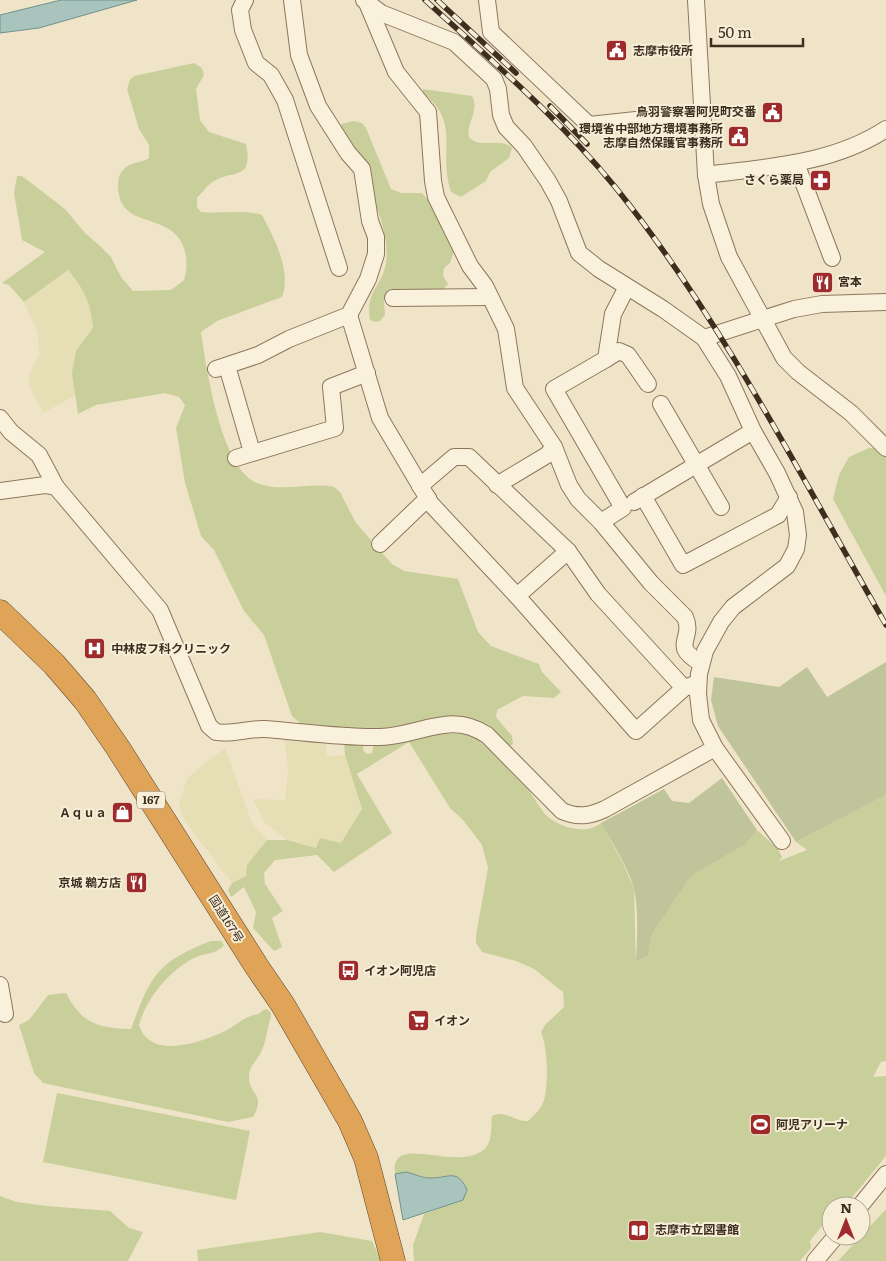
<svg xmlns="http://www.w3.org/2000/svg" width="886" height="1261" font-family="Literata,'Noto Sans JP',serif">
  <rect width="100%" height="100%" fill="#f0e4c8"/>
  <!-- farmland -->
  <g fill="#e6deb5">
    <polygon points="68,270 82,287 91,306 93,328 76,351 72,373 76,395 43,413 29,385 30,372 39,356 38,333 24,302"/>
    <polygon points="284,736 325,739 327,756 345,755 362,809 341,843 320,838 316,848 287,840 264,822 253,799 285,800 288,769"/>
    <polygon points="225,748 252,823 267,840 247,865 246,876 232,883 183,818 179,805 187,778"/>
  </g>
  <!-- green -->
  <g fill="#c9cf9b">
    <path d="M194 63 202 68 204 75 196 89 200 120 209 132 246 144C254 183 231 168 211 183 206 187 202 193 197 198V207L201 212C222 214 243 209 262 215 274 237 292 272 282 297L217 321 201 332C206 367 221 469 257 483 281 493 309 482 334 487L340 492 356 523 392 564 404 571 458 579 478 632 491 646 539 664 542 672 561 692 554 698 523 696 497 710 496 717 512 736 513 744 510 746 484 726 365 731 307 726 301 724 292 716 264 635 244 611 214 550 201 536 185 483 176 428 185 405 179 397 165 393 96 405 78 414 72 373 76 351 93 328C91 303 84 289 68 270L24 302 9 285 2 283 45 252 22 240 14 193 17 176H22L65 209 85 233 99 245 111 257 121 277 133 291 171 290 184 280C190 261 186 237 165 227 144 216 118 219 118 185 118 178 120 173 125 168 131 162 142 163 149 158V145L139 129 127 89 130 80 134 76Z"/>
    <path d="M423 89 472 96C480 110 466 123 469 137 480 150 500 136 512 148L509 158 490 172 486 181 461 197 451 192C437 151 462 123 423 93Z"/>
    <path d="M353 121 362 123 366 128 391 189 402 193H422L428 200 454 251 450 263 444 268 443 276 448 284 443 289 388 293 384 300 385 315 380 321 375 322 370 320C365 290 383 286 386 262 392 222 356 165 339 129L342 124Z"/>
    <polygon points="869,448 876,448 886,456 886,596 833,499 839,475 849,457"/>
    <path d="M422 733 465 734 476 738C495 754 515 773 530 792 536 800 541 811 548 817 562 828 586 835 601 823L623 863 634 889 636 962 648 956 652 934 691 876 746 844 757 830 778 849 782 857 779 861 807 850 796 842 886 795V1061L881 1062 873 1077 886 1076V1156L845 1206H831V1214L810 1241 811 1248 800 1261H414L413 1245 424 1214 438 1209 452 1175 429 1178 406 1172 395 1174C389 1129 463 1177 487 1146 492 1139 491 1125 492 1116 506 1109 514 1122 528 1121 534 1115 540 1110 543 1103 549 1087 548 1048 541 1032L545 1025 564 1007 563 992 534 969 516 961 482 952 476 943V935L488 868 482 845 463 820 450 808 409 742 357 774 392 833 334 872 317 855 275 860 264 873 265 884 283 911 272 918 282 947 274 951 253 928 256 912 244 887 231 897 228 890 232 883 246 876 247 865 267 840H287L316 848 320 838 341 843 362 809 345 755 344 742H364L363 750 367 754 372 753 374 744Z"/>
    <path d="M211 941H221L224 945C217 954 206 953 196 957 170 970 147 997 139 1025 150 1060 199 1043 223 1032 232 1028 238 1022 246 1018 253 1014 258 1016 263 1010L267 1009 271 1013V1017C267 1028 266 1044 260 1054 256 1062 248 1067 249 1078 250 1095 266 1095 253 1117L228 1122 43 1083 34 1073 19 1025 29 1020 48 995 66 993C82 1024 98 1028 131 1029 151 975 157 962 211 941Z"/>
    <polygon points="57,1093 250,1131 236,1200 43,1162"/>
    <polygon points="0,1196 17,1202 46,1206 110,1211 129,1228 143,1232 128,1261 0,1261"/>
    <polygon points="886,1209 886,1261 838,1261"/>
    <polygon points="320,1232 372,1241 381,1261 198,1261 197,1250"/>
  </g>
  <!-- cemetery -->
  <g fill="#bfc49a">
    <polygon points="886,662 886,795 796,842 718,726 711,700 714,677 779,687 807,667 827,697"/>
    <path d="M722 778 757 830 746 844 691 876 652 934 648 956 636 962C637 939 639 912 634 889 628 866 612 843 601 823L664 789 672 801 689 803Z"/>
  </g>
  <!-- water -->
  <g fill="#a9c4bc" stroke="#6f938a">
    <polygon points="61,0 137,0 39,28 0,33 0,15"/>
    <path d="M406 1172C414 1174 423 1178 430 1178 449 1178 457 1168 467 1190L463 1200 403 1220 395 1174Z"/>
  </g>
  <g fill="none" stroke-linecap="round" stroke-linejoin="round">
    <defs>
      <g id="minor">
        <polyline points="245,0 240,10 243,30 256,63 271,75 285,100 339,268"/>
        <polyline points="364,0 381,13 454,42 494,79 498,89 501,115 506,127 524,146 548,181 559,201 579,253 599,269 663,309 704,338 728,376 753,431 777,473 795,512 798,535 796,549 787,566 733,607 721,622 705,651 699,674 698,694 701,720 715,748 782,841"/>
        <polyline points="487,0 491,32 589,125 702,113"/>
        <polyline points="696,0 706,175 711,204 729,257 784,358 798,372 851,413 886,448"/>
        <path d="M367 3 396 72 428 112 433 181 436 197 470 266 485 286 506 329 515 388 554 447 569 485 578 499 601 522 651 583 685 617C695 640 669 645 701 663"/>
        <polyline points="796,163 832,258"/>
        <path d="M706 175C767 167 833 164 886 129"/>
        <polyline points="393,298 490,297"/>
        <polyline points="349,315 380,418 431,504 517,596 636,731 684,688 698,683"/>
        <polyline points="704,338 794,309 822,304 886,302"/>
        <polyline points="606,359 619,351 628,355 648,384"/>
        <polyline points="227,366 252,452"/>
        <polyline points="216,369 258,355 289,339 349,315 368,279 376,254 376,237 370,221 362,169 348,153 318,106 299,55 292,0"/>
        <polyline points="661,404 721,507"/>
        <polyline points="0,418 11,432 39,455 56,487"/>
        <polyline points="236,458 335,428 331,387 367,373"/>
        <polyline points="497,485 547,455 554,447"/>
        <polyline points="420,486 454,457 469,457 568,551 598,594 684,688"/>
        <path d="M0 491 45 485 56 487 160 610 209 726 216 732C232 735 249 728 265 729 304 732 342 738 380 737 420 736 450 710 487 735L562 811C578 818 590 816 605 809L715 748"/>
        <polyline points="643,496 683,565 778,515 789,497"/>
        <polyline points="634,502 753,431"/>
        <polyline points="601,522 623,508 554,389 606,359 613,314 627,287"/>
        <polyline points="380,544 428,498"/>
        <polyline points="517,596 568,551"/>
        <polyline points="0,985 5,1014"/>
        <polyline points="860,1206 886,1174"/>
        <polyline points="815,1261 836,1236"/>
      </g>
      <polyline id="highway" points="0,612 54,664 85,700 118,748 257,967 283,1005 350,1121 366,1158 393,1261"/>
    </defs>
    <!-- minor casing -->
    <use href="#minor" stroke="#8d765c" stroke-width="18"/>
    <!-- highway casing -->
    <use href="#highway" stroke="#5b4430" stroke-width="25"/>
    <!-- minor -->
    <use href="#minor" stroke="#faf1dc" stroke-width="16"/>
    <!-- highway -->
    <use href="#highway" stroke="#e0a458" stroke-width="24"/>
    <defs>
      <g id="rail">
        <path d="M425 0C491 60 559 118 616 188 723 321 801 477 886 625"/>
        <polyline points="437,0 516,73"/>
        <polyline points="550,106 587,144"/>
      </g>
    </defs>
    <!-- rail casing -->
    <use href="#rail" stroke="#3d2e20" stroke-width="5.5"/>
    <!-- rail -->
    <use href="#rail" stroke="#f7eed8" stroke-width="4" stroke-dasharray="11" stroke-linecap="butt"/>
  </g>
  <!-- icons -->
  <defs>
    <symbol id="civic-square" viewBox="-11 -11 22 22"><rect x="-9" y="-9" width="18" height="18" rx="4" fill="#9e2a2b" stroke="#f7eed8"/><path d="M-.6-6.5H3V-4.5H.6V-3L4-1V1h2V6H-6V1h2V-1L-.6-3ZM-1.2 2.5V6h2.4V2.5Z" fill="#fff"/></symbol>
    <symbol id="pharmacy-square" viewBox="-11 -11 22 22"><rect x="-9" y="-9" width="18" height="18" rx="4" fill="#9e2a2b" stroke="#f7eed8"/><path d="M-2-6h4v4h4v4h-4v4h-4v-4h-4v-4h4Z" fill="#fff"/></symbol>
    <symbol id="restaurant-square" viewBox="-11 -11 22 22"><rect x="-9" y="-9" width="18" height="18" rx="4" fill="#9e2a2b" stroke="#f7eed8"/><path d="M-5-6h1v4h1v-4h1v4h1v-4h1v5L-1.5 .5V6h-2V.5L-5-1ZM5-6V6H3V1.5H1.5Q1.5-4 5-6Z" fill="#fff"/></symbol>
    <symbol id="hospital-square" viewBox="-11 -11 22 22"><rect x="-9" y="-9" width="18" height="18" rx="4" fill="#9e2a2b" stroke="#f7eed8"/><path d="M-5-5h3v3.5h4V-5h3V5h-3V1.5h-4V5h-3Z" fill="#fff"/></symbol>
    <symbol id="shop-square" viewBox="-11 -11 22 22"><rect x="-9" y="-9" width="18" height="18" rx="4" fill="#9e2a2b" stroke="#f7eed8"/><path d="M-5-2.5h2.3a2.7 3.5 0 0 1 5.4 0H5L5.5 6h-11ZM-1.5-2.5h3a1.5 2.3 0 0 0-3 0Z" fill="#fff"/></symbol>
    <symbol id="bus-square" viewBox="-11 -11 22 22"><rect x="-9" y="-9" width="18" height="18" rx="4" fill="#9e2a2b" stroke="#f7eed8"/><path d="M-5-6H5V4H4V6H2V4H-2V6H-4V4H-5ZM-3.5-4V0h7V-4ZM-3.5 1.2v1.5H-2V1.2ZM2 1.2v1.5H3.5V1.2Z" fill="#fff"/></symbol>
    <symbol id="supermarket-square" viewBox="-11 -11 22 22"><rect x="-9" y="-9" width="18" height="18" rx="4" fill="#9e2a2b" stroke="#f7eed8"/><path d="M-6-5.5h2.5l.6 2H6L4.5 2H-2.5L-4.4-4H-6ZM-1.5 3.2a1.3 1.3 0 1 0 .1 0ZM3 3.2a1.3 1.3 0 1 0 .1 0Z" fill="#fff"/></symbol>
    <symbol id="stadium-square" viewBox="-11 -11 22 22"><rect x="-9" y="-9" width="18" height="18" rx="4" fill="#9e2a2b" stroke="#f7eed8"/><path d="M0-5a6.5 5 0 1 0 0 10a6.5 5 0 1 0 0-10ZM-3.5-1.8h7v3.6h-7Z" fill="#fff"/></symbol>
    <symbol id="library-square" viewBox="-11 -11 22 22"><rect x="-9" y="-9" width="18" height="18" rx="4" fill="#9e2a2b" stroke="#f7eed8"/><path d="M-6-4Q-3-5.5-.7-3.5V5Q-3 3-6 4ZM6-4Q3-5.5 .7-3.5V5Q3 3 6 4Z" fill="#fff"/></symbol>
  </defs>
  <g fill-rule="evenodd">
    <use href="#civic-square" x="604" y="38" width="25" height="25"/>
    <use href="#civic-square" x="760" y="100" width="25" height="25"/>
    <use href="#civic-square" x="726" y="124" width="25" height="25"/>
    <use href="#pharmacy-square" x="808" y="168" width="25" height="25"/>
    <use href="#restaurant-square" x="810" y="270" width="25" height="25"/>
    <use href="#hospital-square" x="82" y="636" width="25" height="25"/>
    <use href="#shop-square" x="110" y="800" width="25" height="25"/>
    <use href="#restaurant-square" x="124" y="870" width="25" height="25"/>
    <use href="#bus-square" x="336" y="958" width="25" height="25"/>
    <use href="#supermarket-square" x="406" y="1008" width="25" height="25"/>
    <use href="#stadium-square" x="748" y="1112" width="25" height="25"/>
    <use href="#library-square" x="626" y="1218" width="25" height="25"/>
  </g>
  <g text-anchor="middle" stroke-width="4" stroke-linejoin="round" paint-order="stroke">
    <!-- shield labels -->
    <rect fill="#f7eed8" stroke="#756857" stroke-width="1" x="137" y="791.5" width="28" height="17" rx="4"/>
    <g font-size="11" font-weight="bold" fill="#3d2e20">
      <text x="151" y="804">167</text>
    </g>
    <!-- poi labels -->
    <g font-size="12" font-weight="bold" fill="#3d2e20" stroke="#f7eed8" text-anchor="start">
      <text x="633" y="55">志摩市役所</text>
      <text x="756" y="116" text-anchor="end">鳥羽警察署阿児町交番</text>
      <text x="723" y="133" text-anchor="end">環境省中部地方環境事務所<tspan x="723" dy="14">志摩自然保護官事務所</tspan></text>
      <text x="804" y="184" text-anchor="end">さくら薬局</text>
      <text x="838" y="286">宮本</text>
      <text x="111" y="653">中林皮フ科クリニック</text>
      <text x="107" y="817" text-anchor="end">Ａｑｕａ</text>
      <text x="121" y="887" text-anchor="end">京城 鵜方店</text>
      <text x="364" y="975">イオン阿児店</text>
      <text x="434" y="1025">イオン</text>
      <text x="776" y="1129">阿児アリーナ</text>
      <text x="655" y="1234">志摩市立図書館</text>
    </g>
    <!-- street labels -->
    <g font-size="12" fill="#3d2e20" stroke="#f7eed8">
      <text transform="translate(226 919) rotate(58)" y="4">国道167号</text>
    </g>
  </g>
  <!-- north arrow -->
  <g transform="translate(846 1221)"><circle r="24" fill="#f7eed8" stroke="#ada18e"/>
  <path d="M0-4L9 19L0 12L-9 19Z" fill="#9e2a2b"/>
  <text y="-8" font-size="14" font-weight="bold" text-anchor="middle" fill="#3d2e20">N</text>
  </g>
  <!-- scale -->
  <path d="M711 38v8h92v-8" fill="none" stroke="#3d2e20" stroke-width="2.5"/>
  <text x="718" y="38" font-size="15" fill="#3d2e20" stroke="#f7eed8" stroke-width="4" paint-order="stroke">50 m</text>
</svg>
